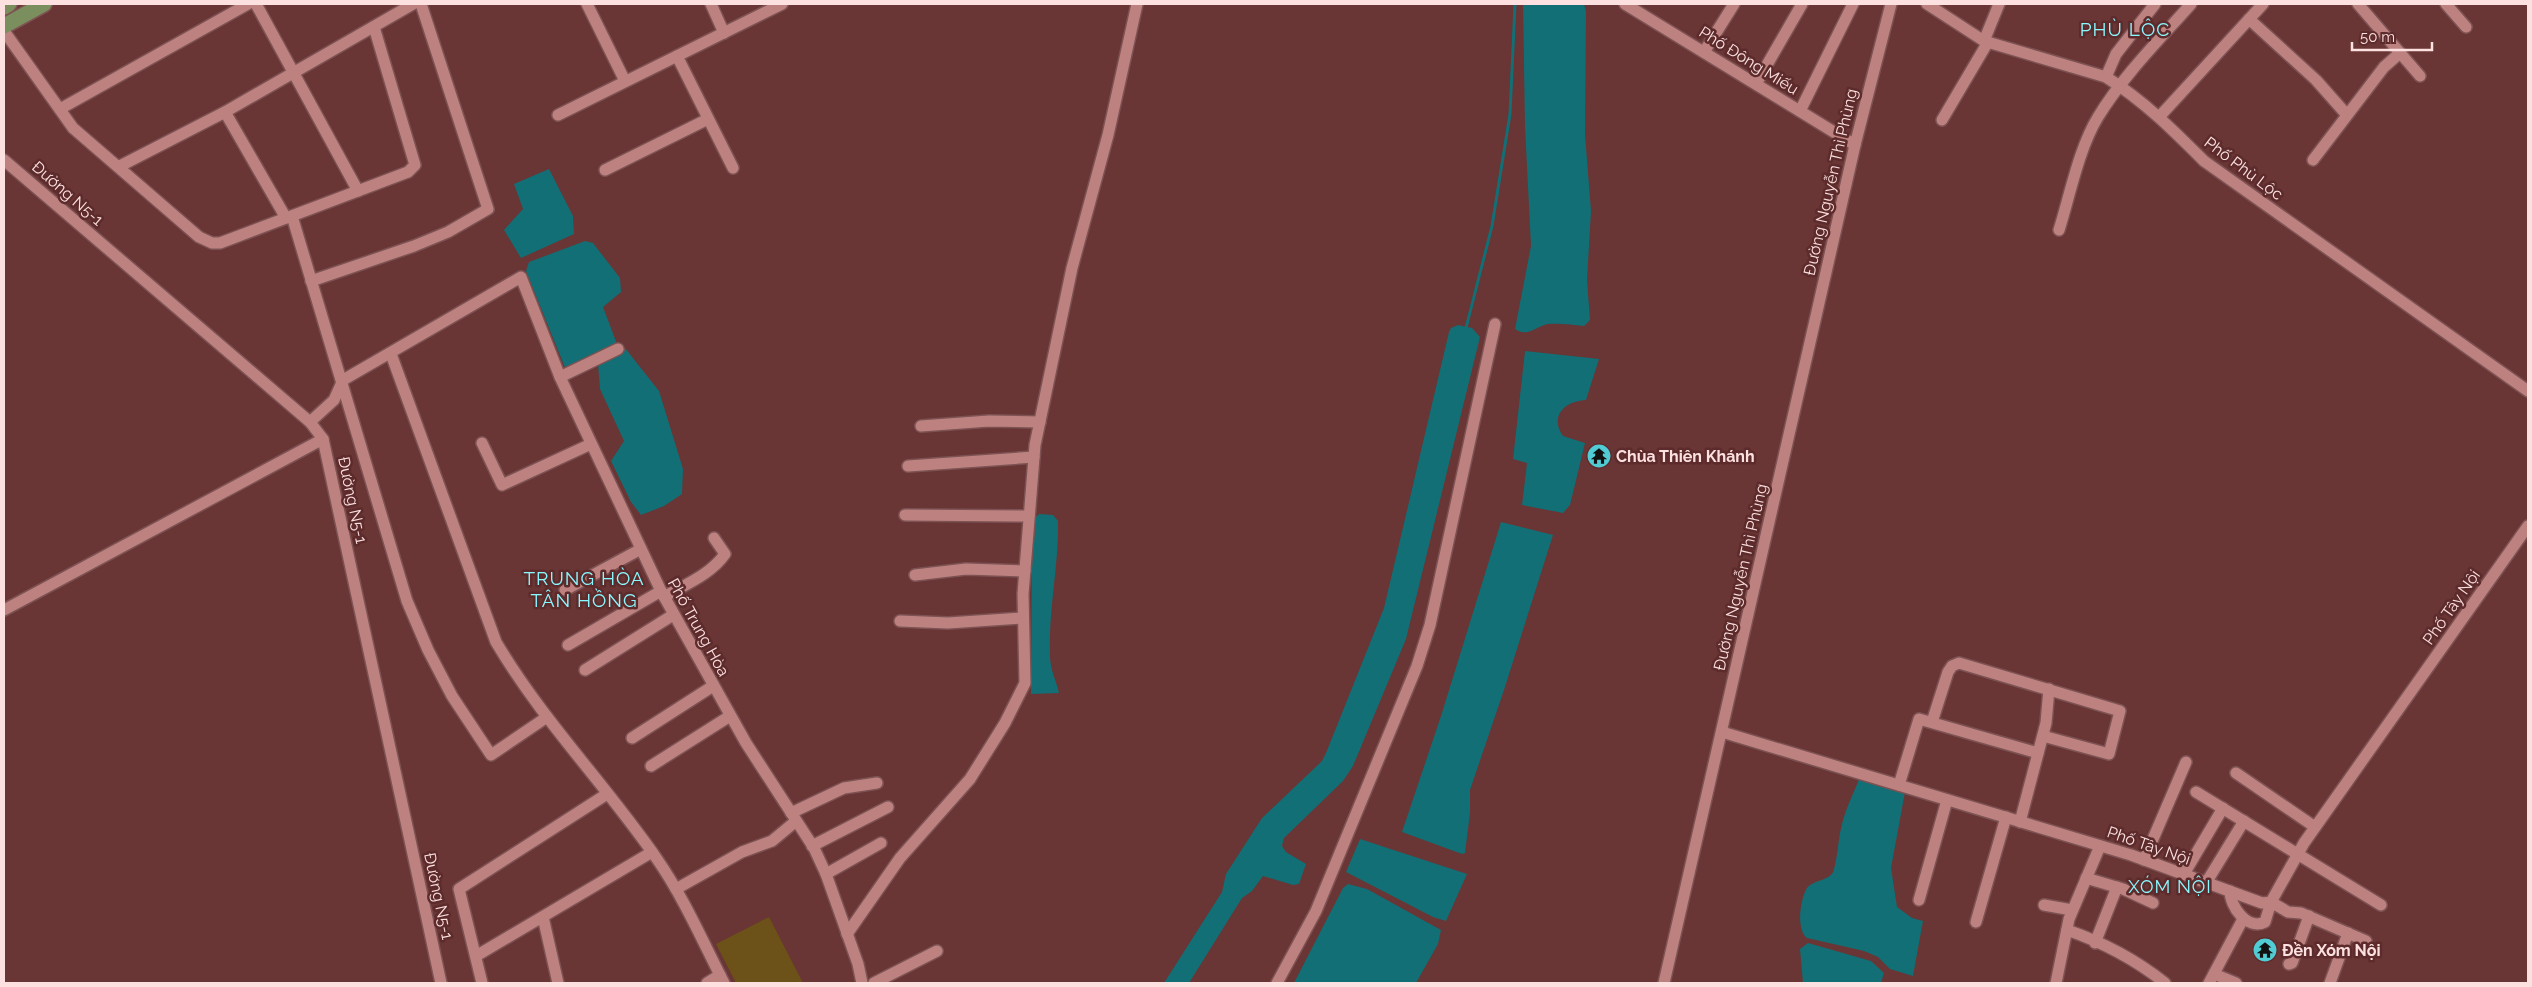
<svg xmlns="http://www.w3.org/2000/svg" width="2532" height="987" font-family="Raleway,sans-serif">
  <rect width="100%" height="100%" fill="#693535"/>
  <!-- green -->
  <polygon fill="#6c5119" points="769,917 803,983 736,983 716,944"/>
  <!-- water -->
  <g fill="#126f75">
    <path d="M1523 4H1584L1586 11 1585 135 1591 211 1587 280 1590 320 1584 326C1573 325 1560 323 1548 324 1536 326 1528 338 1515 329L1531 246 1525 127Z"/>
    <polygon points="549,169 573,216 574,234 521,258 504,230 523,209 514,184"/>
    <polygon points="585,241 593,243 620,278 621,292 603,307 617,344 566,370 526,271 529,262"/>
    <polygon points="1458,325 1472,328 1480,337 1406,639 1353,766 1343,781 1284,838 1282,846 1286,852 1306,864 1299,884 1293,885 1263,876 1252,891 1242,898 1189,983 1164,983 1222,892 1226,874 1262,818 1322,761 1326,753 1384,608 1449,332 1451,328"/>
    <polygon points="625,348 659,391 683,469 682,494 664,506 641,515 631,502 611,461 624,441 600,389 598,364"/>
    <path d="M1525 351 1599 359 1586 400C1565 401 1549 416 1563 436L1585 443 1570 505 1563 513 1522 505 1527 463 1513 459Z"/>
    <path d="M1039 514 1053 515 1058 521C1059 566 1048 611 1050 656 1050 669 1056 680 1059 693L1031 694V691L1032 521Z"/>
    <polygon points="1501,522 1553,535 1504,690 1470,790 1470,813 1465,853 1462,854 1402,832 1441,716"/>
    <path d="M1860 777 1905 792 1891 868 1897 907 1912 918 1923 921 1913 976 1890 969 1878 957 1864 951 1807 938C1796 930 1800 899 1807 888 1814 879 1832 881 1834 869 1838 854 1838 839 1842 824 1846 808 1854 792 1860 777Z"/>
    <polygon points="1360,839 1467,874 1446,921 1433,917 1346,872"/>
    <polygon points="1348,884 1367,889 1441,930 1438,944 1416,983 1294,983 1343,888"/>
    <polygon points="1808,943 1871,961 1884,973 1881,983 1803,983 1800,949"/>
  </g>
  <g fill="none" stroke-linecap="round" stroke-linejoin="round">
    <!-- stream -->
    <polyline stroke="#126f75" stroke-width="3" points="1466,328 1492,226 1510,114 1515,4"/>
    <defs>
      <g id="minor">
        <polyline points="256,4 358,191"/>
        <polyline points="587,4 625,81"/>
        <polyline points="711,4 724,33"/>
        <polyline points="1625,4 1855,145"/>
        <path d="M1927 4 1984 41 2106 77C2144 101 2173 130 2204 161L2528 391"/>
        <polyline points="2358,4 2420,76"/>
        <polyline points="2446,4 2466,27"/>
        <polyline points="2249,19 2316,80 2347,115"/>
        <polyline points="4,31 73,128 199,237 212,243 220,243 408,172 415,165 374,27"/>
        <polyline points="1984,41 1999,4"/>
        <polyline points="1704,52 1734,4"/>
        <polyline points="677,56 733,168"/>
        <polyline points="2106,77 2116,54 2155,4"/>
        <polyline points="1756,84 1802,4"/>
        <polyline points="60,109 248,4"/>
        <polyline points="1800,111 1853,4"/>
        <polyline points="225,112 286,218"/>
        <polyline points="558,115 782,4"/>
        <polyline points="2160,116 2263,4"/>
        <polyline points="1942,120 1988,42"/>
        <polyline points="4,160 310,422 323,439 441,983"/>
        <polyline points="2313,160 2384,67 2400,53"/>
        <polyline points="120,166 225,112 413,4"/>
        <polyline points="605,170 708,119"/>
        <polyline points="292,216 407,601 428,650 452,696 491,755 547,717"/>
        <path d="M2059 230C2070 195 2079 148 2098 117 2123 76 2159 40 2191 4"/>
        <polyline points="311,281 414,246 448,232 488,209 421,4"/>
        <path d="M391 354 496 642C542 720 606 785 657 859 684 898 703 942 724 983"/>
        <polyline points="560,377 618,349"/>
        <polyline points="310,422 334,400 343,380 521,277 560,377 661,591 746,743 814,848 826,874 858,964 862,983"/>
        <polyline points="921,426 989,421 1040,422"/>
        <polyline points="482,443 502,485 591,444"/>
        <polyline points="908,466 1034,457"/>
        <polyline points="905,515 1029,516"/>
        <polyline points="915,575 966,569 1025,571"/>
        <polyline points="565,590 641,549"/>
        <path d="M664 597C686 584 710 575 725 554L714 538"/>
        <polyline points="4,610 323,439"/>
        <polyline points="900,621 948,623 1023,618"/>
        <polyline points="568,645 661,591"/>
        <polyline points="585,670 673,615"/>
        <polyline points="1932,722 1948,672 1952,666 1959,663 2120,711 2109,754 2043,736"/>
        <polyline points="1722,732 2131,855 2262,903 2271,902 2304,843 2528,526"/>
        <polyline points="632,738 713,686"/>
        <polyline points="651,766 730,716"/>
        <polyline points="2236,773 2315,827"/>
        <polyline points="1899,785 1919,719 2038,753"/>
        <polyline points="2196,792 2381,905"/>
        <polyline points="791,813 844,788 877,783"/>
        <polyline points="2020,822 2046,723 2049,689"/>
        <polyline points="812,846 888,807"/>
        <polyline points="2144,860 2186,762"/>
        <polyline points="826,874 881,843"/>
        <polyline points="2184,874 2223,808"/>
        <polyline points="2086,878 2123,889 2153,903"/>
        <polyline points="2206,883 2244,821"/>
        <polyline points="676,889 742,852 772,841 796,821"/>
        <path d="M2230 891C2230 906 2247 931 2265 922L2271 902 2288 912 2301 913 2366 941"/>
        <polyline points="1919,900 1947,800"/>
        <polyline points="2044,905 2072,910"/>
        <polyline points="543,917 558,983"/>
        <polyline points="1976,922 2006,817"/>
        <path d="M2067 930C2102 942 2136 960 2165 983"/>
        <polyline points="847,934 900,858 970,779 1005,723 1025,683 1023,594 1035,445 1072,268 1108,135 1137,4"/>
        <polyline points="2095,943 2117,887"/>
        <polyline points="476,956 652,852"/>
        <polyline points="2289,964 2292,963 2309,916"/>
        <polyline points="2214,974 2236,983"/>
        <polyline points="482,983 459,889 607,794"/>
        <polyline points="707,983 720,975"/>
        <polyline points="874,983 937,951"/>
        <polyline points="1277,983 1316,911 1417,666 1430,625 1495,324"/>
        <polyline points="1664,983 1855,145 1891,4"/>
        <polyline points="2056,983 2069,919 2100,846"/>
        <polyline points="2209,983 2243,919"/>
        <polyline points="2330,983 2348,933"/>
      </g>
      <g id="major">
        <polyline points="4,7 9,4"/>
        <polyline points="4,26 44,4"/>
      </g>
    </defs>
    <!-- minor casing -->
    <use href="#minor" stroke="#7d5253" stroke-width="14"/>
    <!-- major casing -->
    <use href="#major" stroke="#7d5253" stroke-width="18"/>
    <!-- minor -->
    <use href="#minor" stroke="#bd8280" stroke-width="11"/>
    <!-- major -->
    <use href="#major" stroke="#7b8e5d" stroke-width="15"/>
  </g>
  <!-- icons -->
  <defs>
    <symbol id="temple-disc" viewBox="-11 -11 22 22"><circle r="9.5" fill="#51ccd4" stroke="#5d2b2b"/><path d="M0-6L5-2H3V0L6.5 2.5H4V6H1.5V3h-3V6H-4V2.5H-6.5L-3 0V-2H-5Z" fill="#111"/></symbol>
  </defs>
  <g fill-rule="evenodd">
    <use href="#temple-disc" x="1585" y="442" width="28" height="28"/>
    <use href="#temple-disc" x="2251" y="936" width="28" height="28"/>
  </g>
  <g text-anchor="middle" stroke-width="5" stroke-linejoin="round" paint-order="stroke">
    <!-- street labels -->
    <g font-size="16" fill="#fce1e0" stroke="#5d2b2b">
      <text transform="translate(1749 60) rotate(32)" y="6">Phố Đông Miếu</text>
      <text transform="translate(2244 168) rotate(37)" y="6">Phố Phù Lộc</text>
      <text transform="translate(1830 182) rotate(-77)" y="6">Đường Nguyễn Thì Phùng</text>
      <text transform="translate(68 193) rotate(41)" y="6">Đường N5-1</text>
      <text transform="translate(353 500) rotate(78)" y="6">Đường N5-1</text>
      <text transform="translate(1740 577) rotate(-77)" y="6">Đường Nguyễn Thì Phùng</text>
      <text transform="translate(2451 607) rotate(-55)" y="6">Phố Tây Nội</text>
      <text transform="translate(699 627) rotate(61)" y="6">Phố Trung Hòa</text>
      <text transform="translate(2149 845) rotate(19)" y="6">Phố Tây Nội</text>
      <text transform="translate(439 896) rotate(78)" y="6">Đường N5-1</text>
    </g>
    <!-- poi labels -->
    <g font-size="16" font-weight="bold" fill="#fce1e0" stroke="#5d2b2b" text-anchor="start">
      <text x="1616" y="462">Chùa Thiên Khánh</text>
      <text x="2282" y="956">Đền Xóm Nội</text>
    </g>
    <!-- neighbourhood labels -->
    <g font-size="18" letter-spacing="1" fill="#8bf7fe" stroke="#5d2b2b">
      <text x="2170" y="893">XÓM NỘI</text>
    </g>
    <!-- quarter labels -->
    <g font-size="19" letter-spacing="1" fill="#8bf7fe" stroke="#5d2b2b">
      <text x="2125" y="36">PHÙ LỘC</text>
      <text x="584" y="585">TRUNG HÒA<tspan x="584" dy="22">TÂN HỒNG</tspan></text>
    </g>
  </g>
  <!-- border -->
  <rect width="2532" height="987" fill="none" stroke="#fce1e0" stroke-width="10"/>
  <!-- scale -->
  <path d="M2352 42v8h80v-8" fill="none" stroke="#fce1e0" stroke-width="2.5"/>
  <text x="2360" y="42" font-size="15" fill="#fce1e0" stroke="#5d2b2b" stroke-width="4" paint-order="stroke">50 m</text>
</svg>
